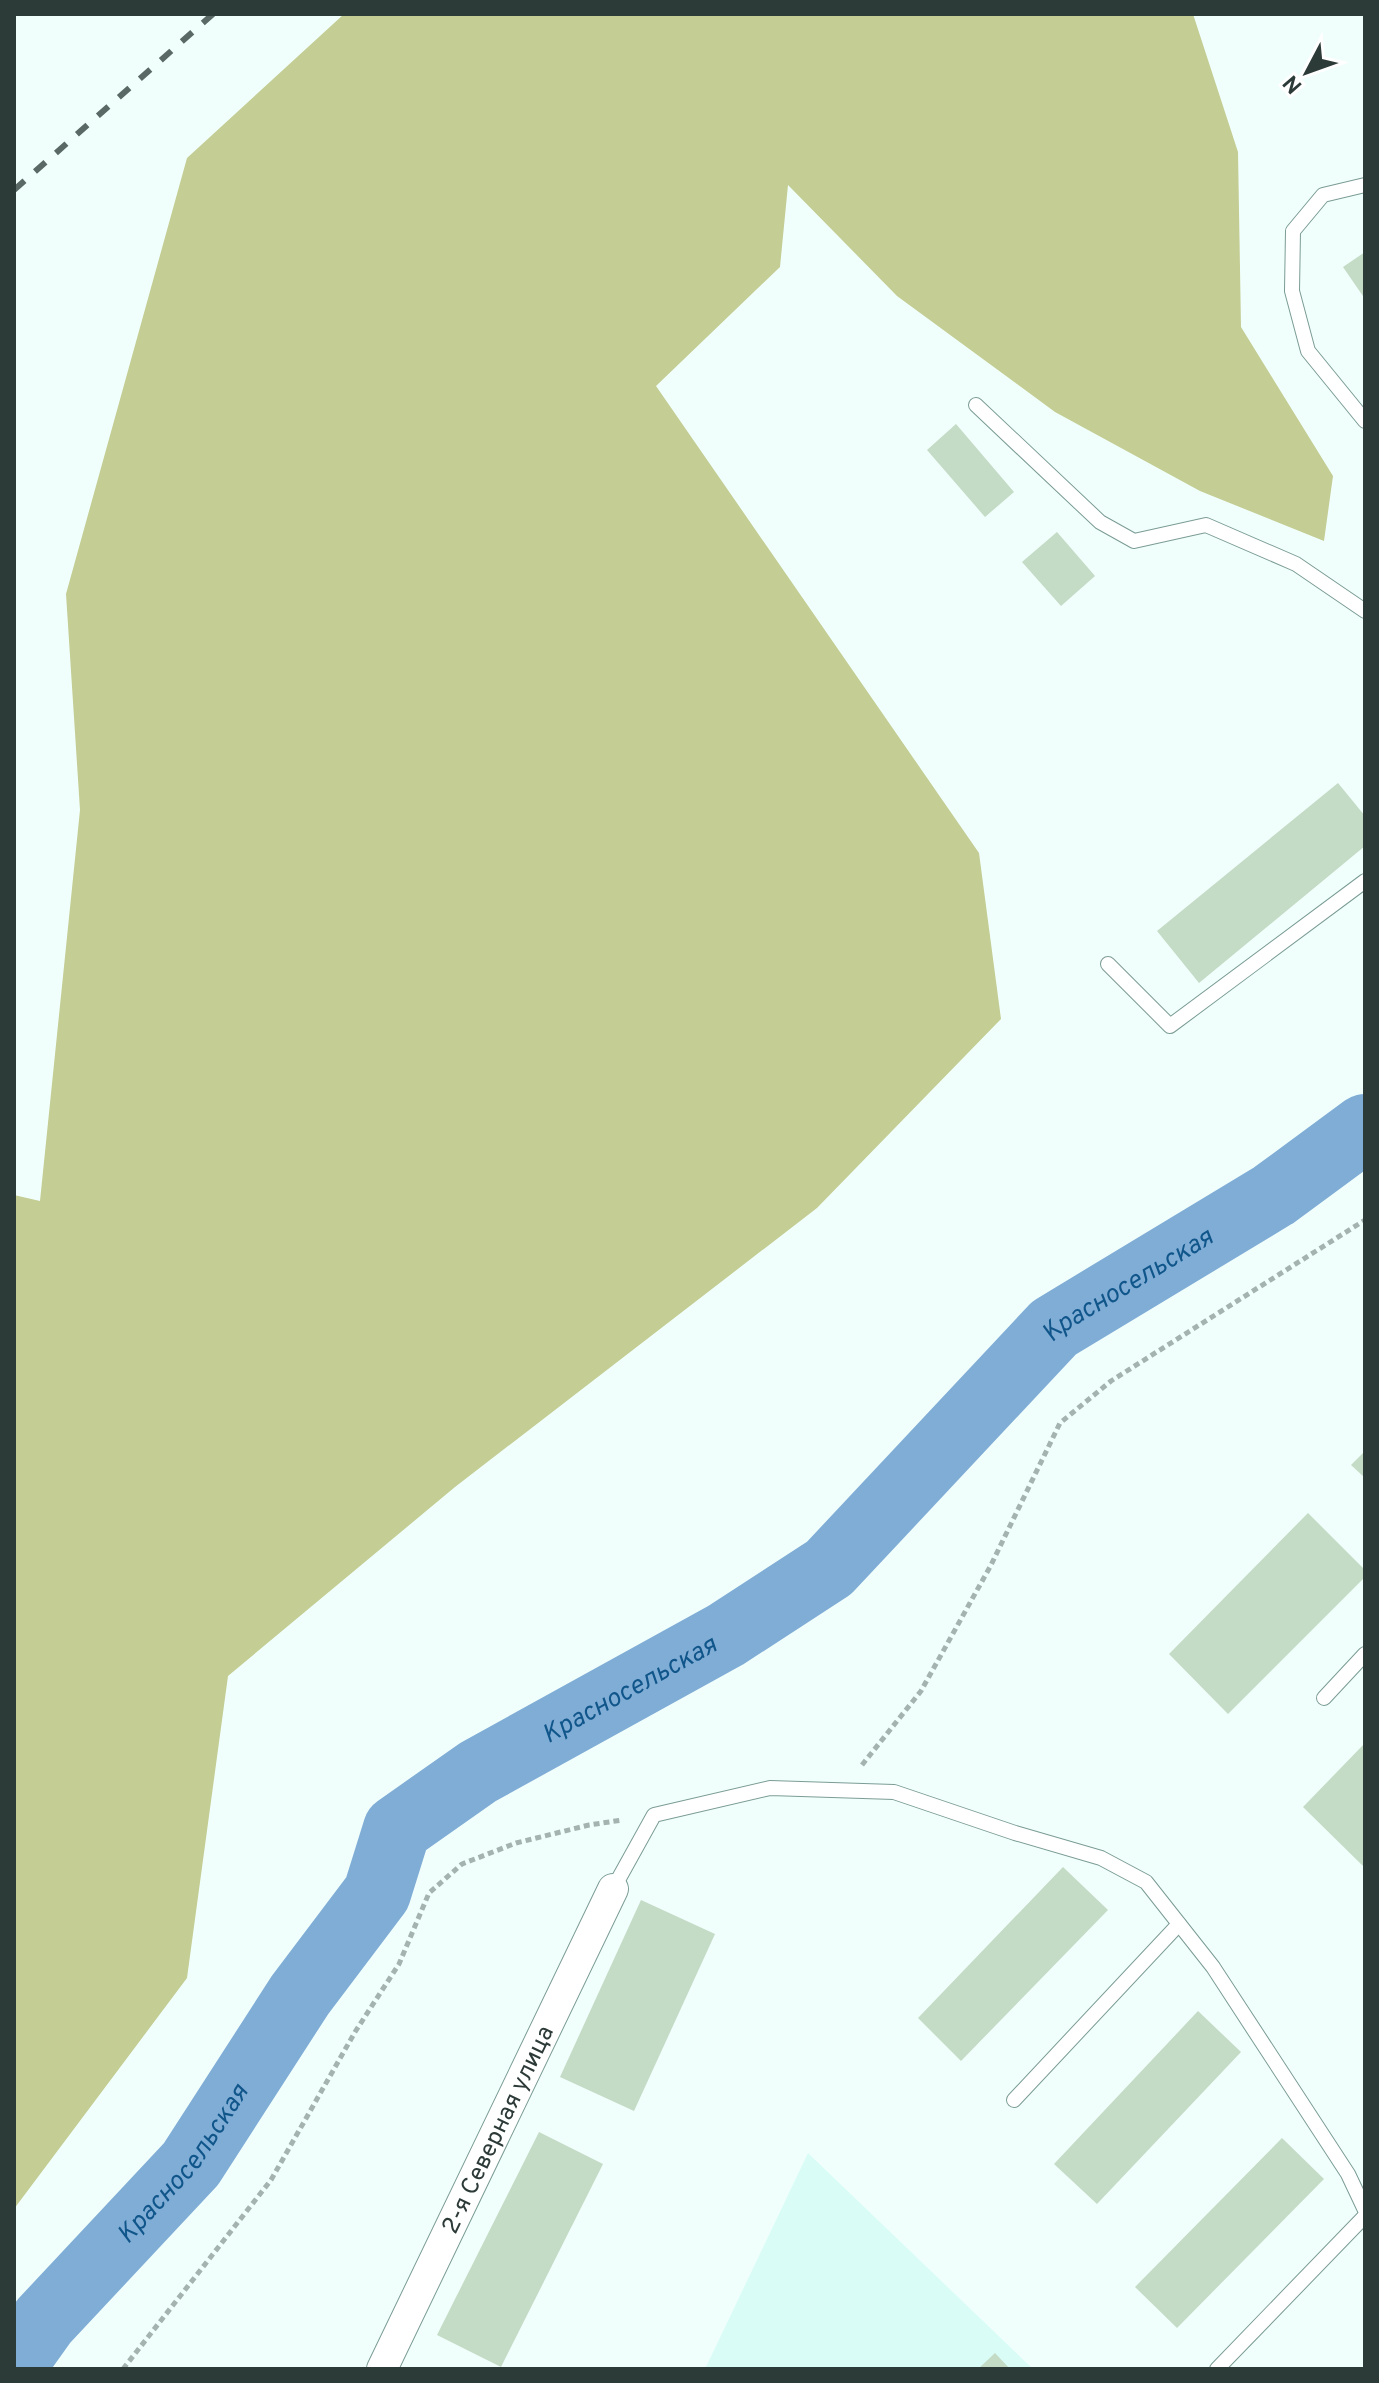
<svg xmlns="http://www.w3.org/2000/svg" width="1379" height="2383" font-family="Overpass,sans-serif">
  <rect width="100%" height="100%" fill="#f1fffc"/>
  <!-- built -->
  <polygon fill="#d9fdf6" points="808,2153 1033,2369 705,2369"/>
  <!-- forest -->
  <polygon fill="#c4cd94" points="344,14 1193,14 1238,152 1241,327 1333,476 1324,541 1200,491 1055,412 897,296 788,185 780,267 656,386 979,853 1001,1019 817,1208 455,1487 228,1676 187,1978 14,2209 14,1195 40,1201 80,810 66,594 187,158"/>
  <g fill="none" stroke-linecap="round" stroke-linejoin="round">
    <!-- river -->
    <path stroke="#80add6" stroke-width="68" id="s1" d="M14 2363 44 2321 191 2164 300 1995 377 1893 397 1829 478 1772 726 1635 829 1568 1054 1328 1274 1195 1365 1128"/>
  </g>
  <!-- building -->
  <g fill="#c4dbc6">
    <polygon points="1365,252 1365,299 1343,267"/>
    <polygon points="956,424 1014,492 985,517 927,450"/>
    <polygon points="1057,532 1095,576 1061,606 1022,562"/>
    <polygon points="1338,783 1365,816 1365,846 1199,983 1157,931"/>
    <polygon points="1365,1451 1365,1478 1351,1465"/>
    <polygon points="1308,1513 1365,1570 1365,1577 1228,1714 1169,1654"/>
    <polygon points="1365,1743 1365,1864 1363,1866 1303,1807"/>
    <polygon points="1063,1867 1108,1910 961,2061 918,2018"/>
    <polygon points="641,1900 715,1934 634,2111 560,2077"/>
    <polygon points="1198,2011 1241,2052 1097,2204 1054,2164"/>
    <polygon points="539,2132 603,2164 501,2367 437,2335"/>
    <polygon points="1282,2138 1324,2179 1177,2328 1135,2287"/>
    <polygon points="995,2353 1010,2369 978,2369"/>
  </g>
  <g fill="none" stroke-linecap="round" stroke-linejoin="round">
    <defs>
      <g id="service">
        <polyline points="1365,185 1323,195 1293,231 1292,291 1308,351 1365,421"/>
        <polyline points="976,405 1100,522 1134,541 1206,525 1296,564 1365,611"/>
        <polyline points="1108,964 1170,1026 1365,881"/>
        <polyline points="1324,1698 1365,1654"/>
        <polyline points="613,1889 654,1815 770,1788 894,1792 1015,1833 1101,1858 1146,1882 1213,1967 1348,2174 1365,2210"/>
        <polyline points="1014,2100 1179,1924"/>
        <polyline points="1217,2369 1365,2216"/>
      </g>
      <g id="minor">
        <path id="s2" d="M382 2369 613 1889"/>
      </g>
    </defs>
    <!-- service casing -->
    <use href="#service" stroke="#7b9c95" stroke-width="16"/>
    <!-- minor casing -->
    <use href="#minor" stroke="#7b9c95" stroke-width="32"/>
    <!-- path -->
    <g stroke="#a4b2b0" stroke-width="5" stroke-dasharray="6 4" stroke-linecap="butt">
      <polyline points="862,1765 921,1691 991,1565 1060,1423 1111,1381 1365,1220"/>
      <polyline points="123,2369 271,2180 355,2032 399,1964 429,1893 462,1864 516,1843 589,1825 622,1820"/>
    </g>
    <!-- service -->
    <use href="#service" stroke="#fff" stroke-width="14"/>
    <!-- minor -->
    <use href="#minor" stroke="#fff" stroke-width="30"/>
    <!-- rail -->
    <polyline stroke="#5b6966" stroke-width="6" stroke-dasharray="14 14" stroke-linecap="butt" points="14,190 213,14"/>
  </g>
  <g text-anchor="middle" stroke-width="6" stroke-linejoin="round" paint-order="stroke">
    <!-- street labels -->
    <g font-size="24" fill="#2c3a38" stroke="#fff">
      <text dy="8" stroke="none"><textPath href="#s2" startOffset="266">2-я Северная улица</textPath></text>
    </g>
    <!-- water labels -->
    <g font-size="26" font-style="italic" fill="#10568a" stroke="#fff">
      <text dy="9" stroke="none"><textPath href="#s1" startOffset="1582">Красносельская</textPath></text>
      <text dy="9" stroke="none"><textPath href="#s1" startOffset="934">Красносельская</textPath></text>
      <text dy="9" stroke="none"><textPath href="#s1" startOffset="262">Красносельская</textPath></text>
    </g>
  </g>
  <!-- border -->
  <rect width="1379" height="2383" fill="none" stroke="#2c3a38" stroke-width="32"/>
  <!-- north arrow -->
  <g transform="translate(1307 72) rotate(229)" stroke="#ffffff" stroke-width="6" paint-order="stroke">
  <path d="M0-6L14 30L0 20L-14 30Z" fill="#2c3a38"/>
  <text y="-12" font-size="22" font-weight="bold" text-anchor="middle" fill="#2c3a38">N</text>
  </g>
</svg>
